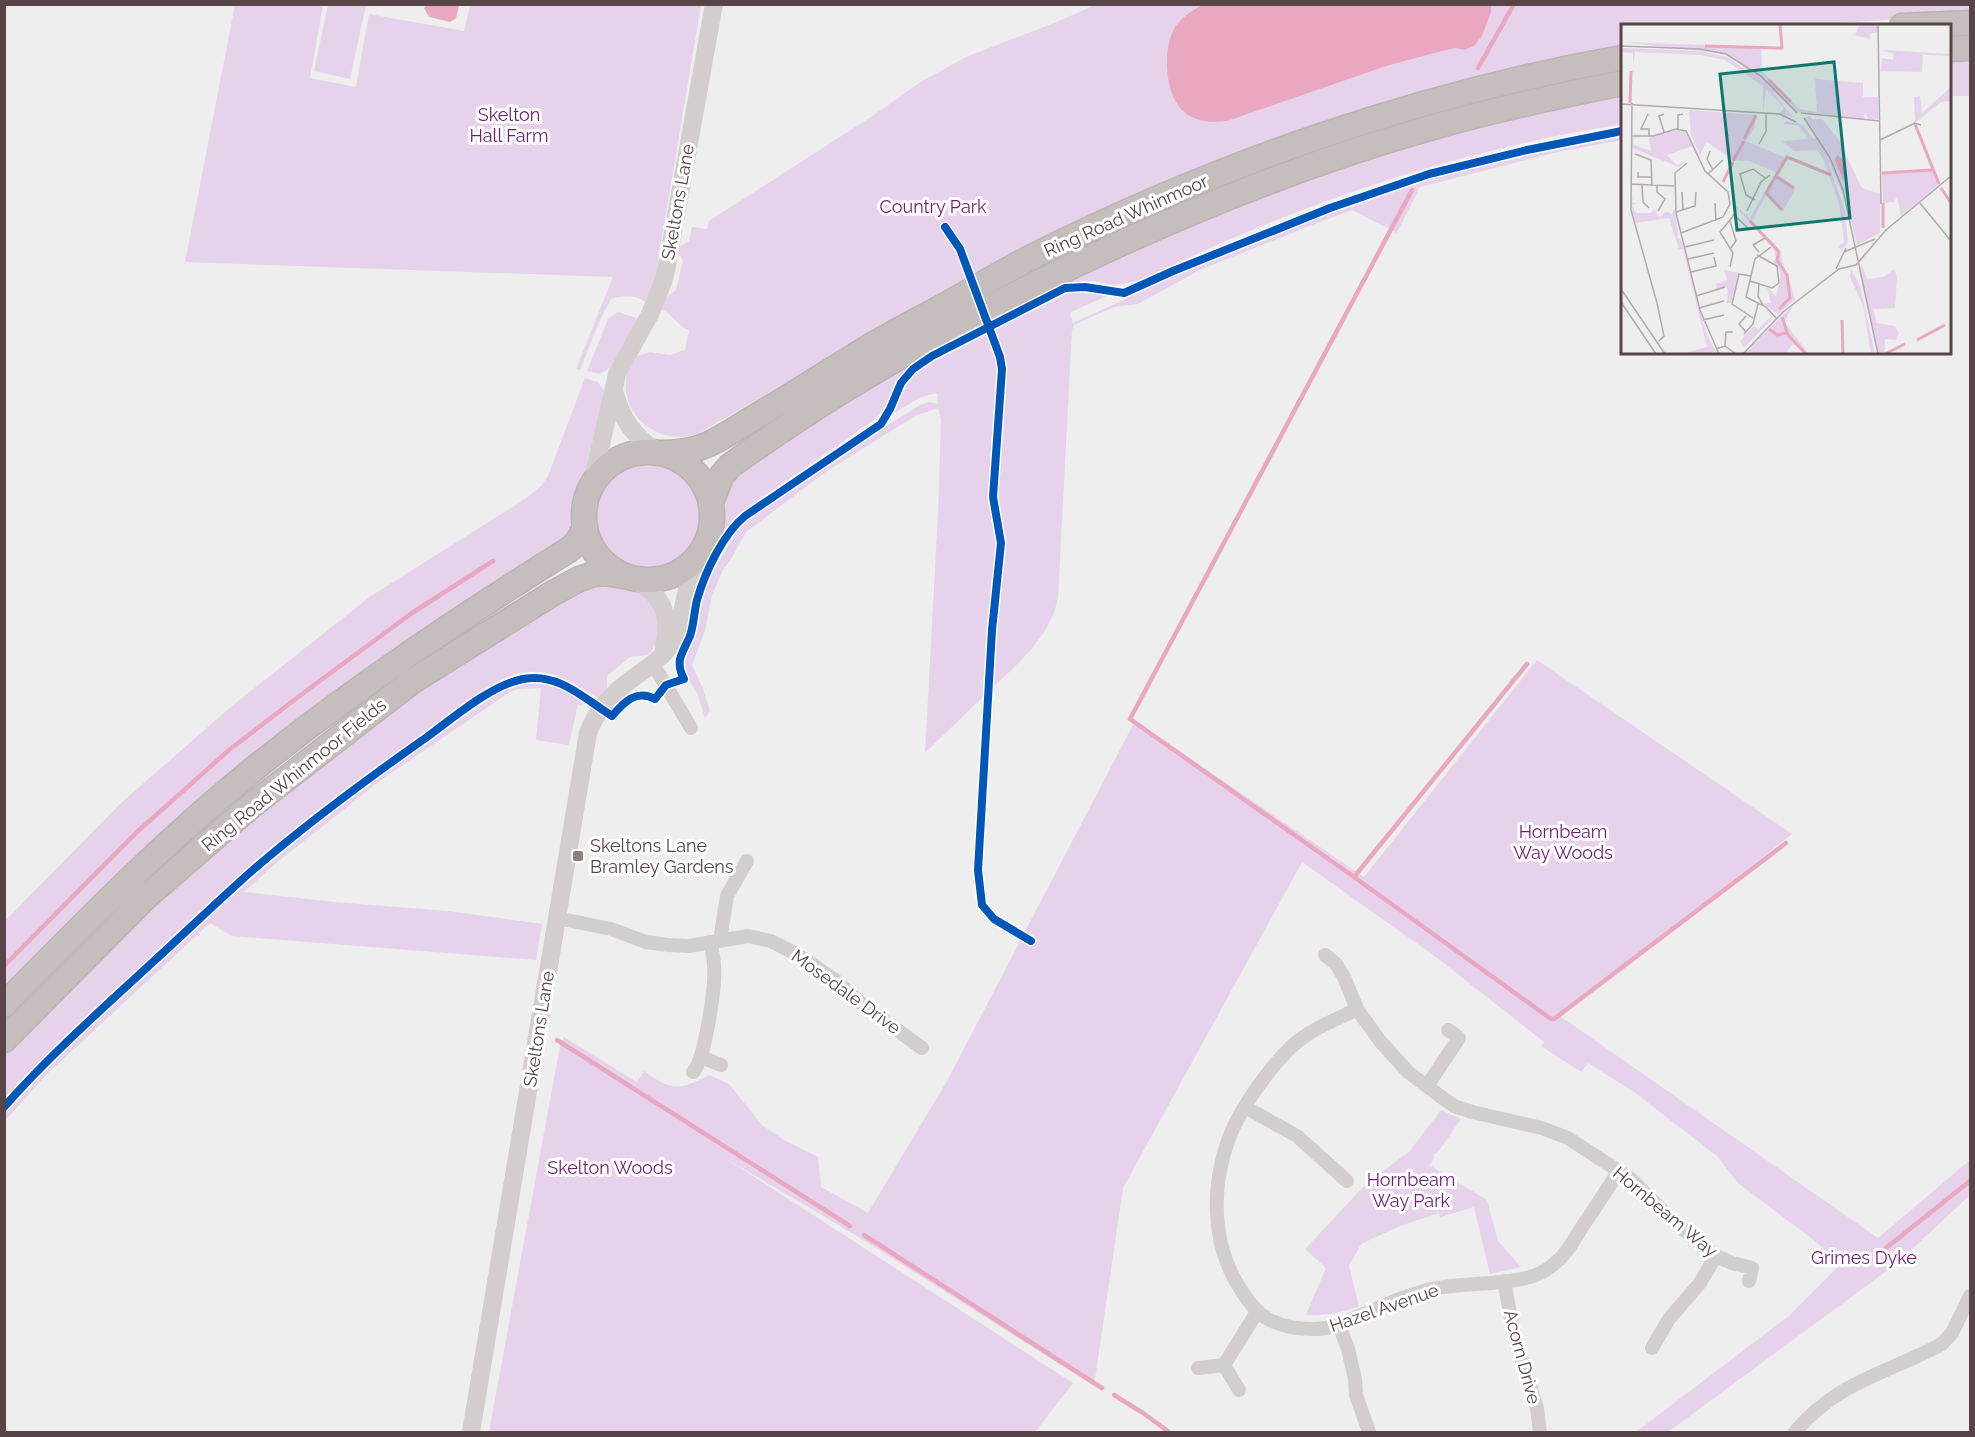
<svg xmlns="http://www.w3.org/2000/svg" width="1975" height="1437" font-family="Raleway,sans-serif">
  <rect width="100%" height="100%" fill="#edeeed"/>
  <!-- green -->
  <g fill="#e7d2ec">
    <path d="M235 5H323L310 78 356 87 369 14 464 31 470 5H701L655 279 646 302C636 295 623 295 611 299L599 322 580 370 576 369 613 277 185 262Z"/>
    <polygon points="328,5 366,5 350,79 314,71"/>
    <path d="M1095 5H1970V15L1805 25 1622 26V51L1588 57 1045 243 1063 294 1083 291 1109 295 1071 312 1070 314 1073 323 1197 266 1352 204 1435 178 1527 154 1622 135V140L1558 152 1420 187 1397 233 1352 210 1312 225 1200 270 1138 304 1114 307 1074 325 1072 330 1058 598C1050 638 1017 664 988 692 967 712 946 733 925 753L938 514 941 419 938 408 915 416 824 473 746 532 731 559 723 570 712 595 705 631 692 665 703 689 710 711 705 718 697 693 685 673 683 660 694 636 707 584 734 534 749 518 871 435 920 405 929 402 938 404 937 393 921 397 894 413C909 383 904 379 935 361L909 313 697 434C660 446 618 416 627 375 628 369 631 363 634 357L650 352 670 355 685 350 689 330C678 326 673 315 661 309L663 301 676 290 683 261 677 248 689 241 692 227 707 229 709 221 874 115 919 83 966 57 1059 21Z"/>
    <polygon points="1970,56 1970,96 1950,96 1950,57"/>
    <path d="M1622 90V124C1491 145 1362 183 1240 235 1206 249 1173 265 1140 280L1124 284 1112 285 1092 281 1060 283 1224 207 1418 139Z"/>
    <polygon points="618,312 639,319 610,368 600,374 587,371 608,319"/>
    <polygon points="913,361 895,383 888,403 874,420 753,504 740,513 725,530 723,529 726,490 746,462"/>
    <polygon points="585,378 598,382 605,392 586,474 578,497 576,519 568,537 396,653 5,994 5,921 122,802 233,705 371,596 525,499 541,486 548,476"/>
    <circle cx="648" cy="517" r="55"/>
    <path d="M600 583 636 584 661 615 656 644 653 649 648 655 630 657 607 676V688L598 698C563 677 538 660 497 682L367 773 255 863 208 904 61 1042 5 1099V1052L86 968 168 889 402 698 581 589Z"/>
    <path d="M1537 660 1792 834 1560 1016 1878 1238 1970 1160V1195L1896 1264 1668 1432H1636L1790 1315 1841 1264 1815 1241 1738 1183 1718 1157 1704 1146 1634 1092 1588 1063 1581 1072 1541 1046 1544 1042 1436 957 1302 862 1123 1188 1094 1386 857 1236 725 1158 1073 1383 1035 1432H489L560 1046 564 1037 637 1082 644 1071C672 1091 678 1091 709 1075L729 1084 762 1125 784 1140 818 1157 821 1187 868 1213 947 1081 1135 721 1364 877Z"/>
    <polygon points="530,682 549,683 584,701 582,706 578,704 569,745 536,740 541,688 518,689 510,692 385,777 275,864 244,892 334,902 448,911 542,924 536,960 232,936 210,923 46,1075 5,1121 5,1114 54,1061 137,983 234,894 325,816 389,768 506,688"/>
    <path d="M1441 1110 1461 1119 1438 1152 1433 1155 1435 1157 1429 1165 1487 1200 1498 1241 1521 1267 1490 1274 1474 1207 1440 1217 1439 1213 1400 1226 1361 1244 1349 1266 1359 1306C1341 1313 1325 1316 1306 1315L1326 1268 1305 1249 1367 1183 1409 1152Z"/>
  </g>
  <!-- water -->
  <g fill="#e9a8c0">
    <polygon points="426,5 426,4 459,5 456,18 450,22 429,17 424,8"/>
    <path d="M1204 5 1491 4V12L1482 36 1474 46 1464 50 1455 48 1438 52 1386 66 1227 121C1213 122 1203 123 1190 116 1165 103 1162 54 1173 31 1178 20 1194 8 1204 5Z"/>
  </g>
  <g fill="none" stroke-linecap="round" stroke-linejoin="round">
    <!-- stream -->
    <g stroke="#e9a8c0" stroke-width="4.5">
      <polyline points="1478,68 1514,4"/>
      <polyline points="1412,190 1130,719 1354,877 1551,1019 1554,1019 1786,843"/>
      <polyline points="1354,877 1527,664"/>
      <polyline points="4,966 137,832 229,750 306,691 412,613 493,561"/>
      <polyline points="557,1040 850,1226"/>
      <polyline points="864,1235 1102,1388"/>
      <polyline points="1876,1256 1970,1181"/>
      <polyline points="1114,1395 1143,1413 1169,1432"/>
    </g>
    <defs>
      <g id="highway">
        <polyline points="1902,26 1970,23"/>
        <polyline points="1950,49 1970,48"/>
        <circle cx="648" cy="516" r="64"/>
        <path d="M663 453C676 453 687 451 699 448 717 442 734 430 750 420 785 400 818 378 853 357 881 339 911 324 940 308 971 291 1001 273 1032 257 1217 164 1419 94 1622 58"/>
        <path d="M711 502 722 475 730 466C746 454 763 443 779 432 841 389 906 352 973 316 1118 240 1268 174 1426 129 1491 110 1557 96 1622 83"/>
        <path d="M4 1005C83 925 162 844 249 773 350 691 460 618 570 549L578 541 585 528"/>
        <polyline points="4,1040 146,897 251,806 411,682 550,595 579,579 594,574 606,573 623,576"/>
      </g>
    </defs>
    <!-- highway casing -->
    <use href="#highway" stroke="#bcb3b3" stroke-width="27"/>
    <!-- street -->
    <g stroke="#d3cece" stroke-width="14">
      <polyline points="653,664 691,728"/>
      <polyline points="557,918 611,929 646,942 668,945 689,946 748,936 771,941 798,955 835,980 863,1005 922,1048"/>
      <polyline points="720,940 727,896 747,861"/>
      <polyline points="1325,955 1336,964 1344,977 1357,1009 1380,1041 1408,1072 1440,1096 1454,1106 1472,1112 1542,1128 1568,1138 1631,1179 1675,1223 1716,1256 1732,1263 1752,1268 1749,1281"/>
      <path d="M1357 1009C1340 1018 1321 1025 1305 1036 1280 1052 1248 1098 1235 1124 1210 1178 1209 1244 1243 1293 1251 1305 1259 1315 1272 1321 1284 1327 1299 1329 1312 1329 1331 1330 1347 1321 1364 1314 1384 1305 1405 1296 1427 1290 1459 1282 1494 1286 1526 1278 1536 1276 1546 1271 1554 1264 1567 1254 1575 1238 1584 1224 1596 1207 1607 1189 1619 1171"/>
      <polyline points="701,1057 721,1065"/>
      <path d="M693 1072C705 1060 716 984 714 966 714 958 712 950 710 942"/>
      <polyline points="1427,1086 1459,1038 1448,1030"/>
      <polyline points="1245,1107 1297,1136 1347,1181"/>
      <polyline points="1504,1281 1515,1339 1537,1408 1540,1432"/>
      <polyline points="1339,1325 1348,1349 1355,1379 1356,1395 1369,1432"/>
      <polyline points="1652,1348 1669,1319 1700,1283 1716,1256"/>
      <polyline points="1224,1365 1239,1390"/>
      <polyline points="1198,1368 1224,1365 1257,1312"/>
      <path d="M1795 1432C1836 1382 1888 1373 1942 1344L1952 1333 1970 1296"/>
    </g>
    <!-- secondary -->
    <g stroke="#d3cdce" stroke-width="18">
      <path d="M614 391C623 421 632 435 659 453"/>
      <polyline points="592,484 617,374 650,314 663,282 667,266 714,4"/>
      <path d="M635 580C664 597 671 615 664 648"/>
      <path d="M471 1432 588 733C595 714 608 698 624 685 641 671 660 662 672 643 681 628 682 610 686 594 689 580 695 567 700 554"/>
    </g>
    <!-- highway -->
    <use href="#highway" stroke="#c6bdbd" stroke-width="24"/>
    <defs>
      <g id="cycleway">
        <polyline points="945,227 960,249 1000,357 1002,369 993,497 1001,543 992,630 978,870 982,905 994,919 1031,941"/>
        <path d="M4 1107C50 1055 103 1008 154 961 187 931 220 899 254 869 309 822 367 779 427 737 453 718 491 685 523 679 558 672 585 699 612 716 624 702 636 689 655 699L666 685 684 679C674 660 683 653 690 636 694 624 694 612 697 600 705 572 723 534 745 516L881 424 890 409 901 383 913 369 932 356 1065 288 1085 287 1124 293 1173 271 1330 208 1429 174 1527 150 1622 131"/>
      </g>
    </defs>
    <!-- cycleway casing -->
    <use href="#cycleway" stroke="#fff" stroke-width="11"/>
    <!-- cycleway -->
    <use href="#cycleway" stroke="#0057b8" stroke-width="8"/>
  </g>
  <!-- markers -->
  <rect fill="#8c8081" stroke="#fff" stroke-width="2" x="572" y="850" width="12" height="12" rx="3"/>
  <g text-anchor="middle" stroke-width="6" stroke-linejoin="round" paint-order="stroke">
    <!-- park labels -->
    <g font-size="18" fill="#6e1a76" stroke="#fff">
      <text x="509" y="121">Skelton<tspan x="509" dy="21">Hall Farm</tspan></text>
      <text x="933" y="213">Country Park</text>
      <text x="1563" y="838">Hornbeam<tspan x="1563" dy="21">Way Woods</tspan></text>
      <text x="610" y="1174">Skelton Woods</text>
      <text x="1411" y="1186">Hornbeam<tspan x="1411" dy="21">Way Park</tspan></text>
      <text x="1864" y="1264">Grimes Dyke</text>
    </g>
    <!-- street labels -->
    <g font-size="18" fill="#584547" stroke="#fff">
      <text transform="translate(678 202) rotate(-80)" y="6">Skeltons Lane</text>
      <text transform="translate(1126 216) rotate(-24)" y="6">Ring Road Whinmoor</text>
      <text transform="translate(294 775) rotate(-39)" y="6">Ring Road Whinmoor Fields</text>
      <text transform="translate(846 992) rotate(36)" y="6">Mosedale Drive</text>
      <text transform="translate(539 1029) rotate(-81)" y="6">Skeltons Lane</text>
      <text transform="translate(1665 1212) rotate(40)" y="6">Hornbeam Way</text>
      <text transform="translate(1384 1308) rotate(-19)" y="6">Hazel Avenue</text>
      <text transform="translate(1522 1357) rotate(75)" y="6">Acorn Drive</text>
    </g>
    <!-- poi labels -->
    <g font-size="18" fill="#584547" stroke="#fff" text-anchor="start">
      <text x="590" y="852">Skeltons Lane<tspan x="590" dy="21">Bramley Gardens</tspan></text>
    </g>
  </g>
  <!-- overview -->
  <g transform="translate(1621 24)">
    <rect width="330" height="330" fill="#edeeed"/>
    <path d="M239 0H256L258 8 249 10V15L234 11ZM0 18 140 23 141 47 179 85 196 88 194 55 242 59V73H257V95H247L244 89 242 95 176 88 107 30ZM0 24 79 27 106 33 144 59 172 93 159 89 163 84 145 65 142 88V62L104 36 79 31 14 28 12 40V29L0 28ZM261 26 330 30V32L302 31 301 48 260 47 261 34 272 36 273 30ZM330 63V77L320 78 294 99 293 73 299 72 301 89ZM68 86 136 91 133 105 125 117 165 134 155 153 174 165 162 187 146 170 131 197 157 224 174 275 157 290 142 280 150 279 146 263 155 272 159 258V247L151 238 155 235 153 223 111 179 129 194 155 148 128 137 112 136 86 118 79 131 70 111ZM189 91 191 95H201L217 115 241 164 259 170V209L236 221 226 179 207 137 224 188 227 218 221 226 217 223 223 218 218 179 202 135 196 126 173 127 161 117 188 115 177 101 162 100 166 97 182 100 192 115 195 113 184 94ZM52 106 63 107 72 122 46 131 56 141 66 137 58 143 11 124 12 113 13 121 30 127 28 113ZM313 146 318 160 280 192 276 172 273 178 262 179 261 149ZM11 171 12 179H16L12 181 14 189H30L33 185 38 193 45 188 51 190 54 184 57 214 61 218 85 309 96 330H61L86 323 62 225H58L48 194 14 199 12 195ZM245 232 241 241 246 255 262 253 274 245 276 253 274 284 252 285 256 299 274 302 278 309 275 316 264 315 263 330H257L238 247ZM230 245 239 262 254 330H250L242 282 229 253ZM103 246 118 249 110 279H105L107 271 101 272 107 269 106 263 96 267 95 260 106 256ZM173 280 163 298 188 330 172 320 164 330H123ZM143 283 151 292V295L123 324 119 317 133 302 137 305 150 293Z" fill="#e7d2ec"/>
    <path d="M216 131 224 137 226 156 222 155 214 136Z" fill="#e9a8c0"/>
    <path fill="none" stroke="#e9a8c0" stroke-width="3" d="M84 22 161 24 159 0M148 56 170 78M9 79 10 47M294 100 318 160M123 115 135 91M112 137 123 117M261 149 311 146M156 153 173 164M102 158 112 138M320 164 330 179M262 179V204M161 186 145 169 166 133 210 151M129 197 158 228 156 236 166 251 169 274 158 285M161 293 167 311 185 330M221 296 222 330M148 305 156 311 165 309M296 316 324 301M264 330 284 320"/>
    <path fill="none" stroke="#b1aaab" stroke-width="1.5" d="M257 0 260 180M0 22 79 25 105 30 140 52 176 89M11 79 10 186 36 279 43 312 38 317M0 80 159 90 175 98M180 89 259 97M27 90 20 105H28V112M43 90 38 92 43 108M183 94 209 134 222 166 257 330M57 105V91L62 90M11 112H32L55 105 65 107 84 147 107 168 109 180 102 193 60 209M259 116 294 99 300 101M138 120 145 107V90M89 127 86 135 92 146M14 130 30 136 31 161M66 139 54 149 55 189 79 286 98 330M0 146V126M17 148V153H31M87 150 102 136M10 160 53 162M21 161 22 178 28 184M36 162V168L44 175 37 187M61 168 62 186M134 176 125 171 119 150 132 145 144 154M94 179 95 197M299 179 330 217M126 187 140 158 149 151M55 188 74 182 75 168M112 190 128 205M109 197 115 217 109 225M64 223 93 216M150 223 134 235 125 273 145 283 155 294M138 228 132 221 144 214M223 228 254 215M67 235 93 229M109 243 112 229 99 208 113 191M215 245 225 224M70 248 95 242 93 233M130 252 118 250 111 280 132 294M129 257 151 264 158 259 156 242 136 231M138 260 137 272 142 281M0 265 44 330M75 272 104 263M0 278 35 330M78 284 103 277M82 296 103 291M125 308 118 300 125 292M123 310 132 300 137 280M104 322 105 308H112M95 325 104 322 115 330M122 330 162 288 218 245 235 241 265 206 330 152"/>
    <path fill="#0f766e" fill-opacity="0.15" stroke="#0f766e" stroke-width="3" d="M213 38 229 194 116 206 99 50Z"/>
    <rect width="330" height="330" fill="none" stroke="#584547" stroke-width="3"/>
  </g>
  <!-- border -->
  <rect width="1975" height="1437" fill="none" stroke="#584547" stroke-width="12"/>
</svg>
